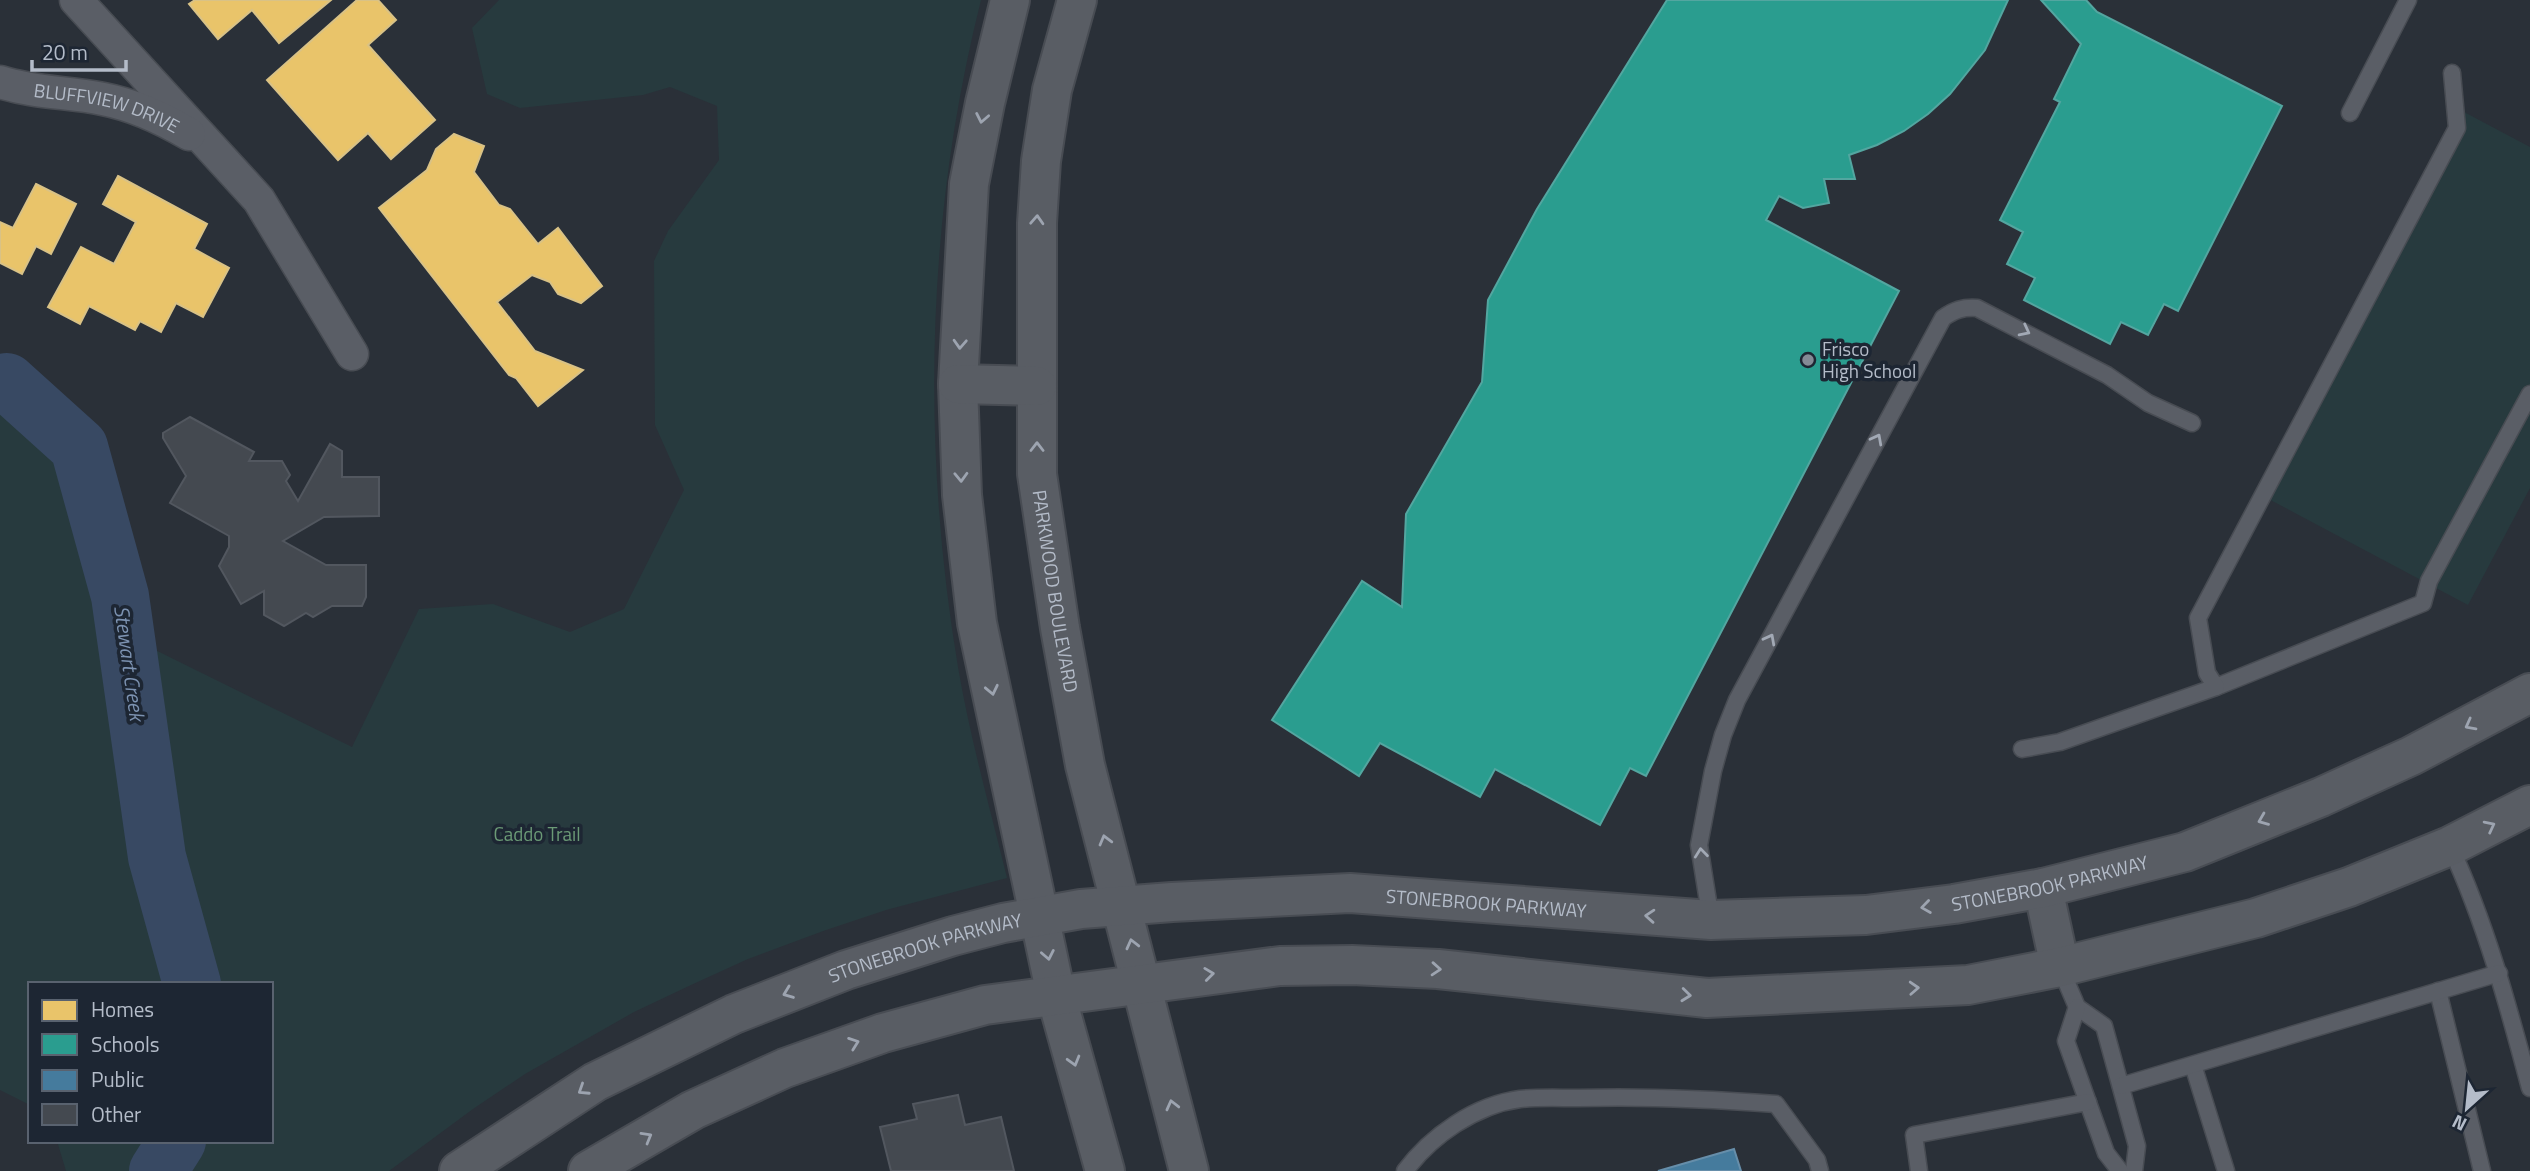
<svg xmlns="http://www.w3.org/2000/svg" width="2530" height="1171" font-family="'Titillium Web',sans-serif">
  <rect width="100%" height="100%" fill="#2a3038"/>
  <!-- green -->
  <g fill="#273a3e">
    <path d="M499 0H981C926 218 921 446 958 667 970 738 990 808 1007 878L886 910 826 930 748 959 691 985 634 1012 525 1074 473 1109 389 1171H66L57 1141H271V984H30V1105L0 1090V366L71 403 129 637 352 747 419 609 493 604 570 632 624 609 684 490 655 425 654 261 668 231 719 160 717 106 670 87 643 95 520 108 487 94 472 28Z"/>
    <polygon points="2464,112 2530,147 2530,488 2468,605 2261,495"/>
  </g>
  <!-- homes -->
  <g fill="#e9c46a" stroke="#d9c286" stroke-width="2">
    <polygon points="195,0 331,0 279,43 252,10 218,39 189,4"/>
    <polygon points="357,0 378,0 396,20 368,45 435,120 391,159 368,133 338,160 267,80"/>
    <polygon points="454,134 484,146 474,172 499,205 510,209 538,244 558,228 602,286 581,303 558,294 550,282 532,275 497,302 535,351 583,370 538,406 516,378 509,375 379,208 427,170 436,149"/>
    <polygon points="118,176 207,224 194,249 229,268 203,317 176,303 161,332 140,321 135,330 89,306 80,324 48,307 81,247 114,264 136,222 103,204"/>
    <polygon points="36,184 76,204 51,254 36,246 22,274 0,263 0,222 13,228"/>
  </g>
  <!-- schools -->
  <g fill="#2a9d8f" stroke="#53a6a0" stroke-width="2">
    <polygon points="1667,0 2008,0 1985,50 1950,94 1928,114 1904,131 1877,145 1849,155 1855,179 1824,179 1829,203 1803,208 1779,196 1766,220 1899,291 1646,776 1630,768 1600,825 1495,769 1480,797 1380,743 1359,776 1272,720 1362,581 1402,607 1406,514 1482,382 1488,300 1537,209"/>
    <polygon points="2041,0 2086,0 2097,12 2282,106 2178,311 2164,304 2148,335 2121,322 2110,344 2024,300 2035,278 2007,264 2023,232 2000,220 2060,102 2054,99 2081,44"/>
  </g>
  <!-- public -->
  <polygon fill="#457b9d" stroke="#668eaa" stroke-width="2" points="1734,1149 1741,1171 1658,1171"/>
  <g fill="none" stroke-linecap="round" stroke-linejoin="round">
    <!-- river -->
    <g stroke="#384963" stroke-width="58">
      <polyline points="0,385 7,382 79,447 120,596 157,857 192,984"/>
      <polyline points="158,1171 177,1141"/>
    </g>
  </g>
  <!-- building -->
  <g fill="#444950" stroke="#52575f" stroke-width="2">
    <polygon points="190,417 254,452 249,461 282,461 290,475 286,481 298,501 330,444 342,451 342,477 379,477 379,516 324,517 283,541 326,565 366,565 366,597 362,606 332,606 313,617 306,613 284,626 264,615 264,591 241,604 219,566 229,547 229,536 170,503 186,476 163,438 163,433"/>
    <polygon points="958,1095 965,1125 1001,1117 1014,1171 891,1171 880,1127 917,1119 913,1104"/>
  </g>
  <g fill="none" stroke-linecap="round" stroke-linejoin="round">
    <defs>
      <g id="lane">
        <polyline points="2350,113 2408,0"/>
        <polyline points="2216,687 2423,603 2429,581 2530,394"/>
        <polyline points="2022,749 2060,742 2216,687 2207,673 2198,618 2457,128 2452,73"/>
        <path d="M2450 846C2486 924 2508 1005 2530 1088"/>
        <path d="M1711 920 1699 845 1713 771 1723 735 1737 700 1943 318C1954 310 1963 307 1977 308L2107 375 2148 403 2192 423"/>
        <polyline points="2060,967 2077,1007 2104,1026 2137,1146 2134,1171"/>
        <polyline points="2438,991 2482,1171"/>
        <polyline points="2077,1007 2066,1041 2106,1153 2120,1171"/>
        <polyline points="2193,1065 2226,1171"/>
        <polyline points="2121,1086 2499,973"/>
        <path d="M1405 1171C1431 1136 1475 1105 1520 1099 1539 1097 1559 1098 1578 1098 1644 1096 1710 1099 1776 1104L1817 1160 1820 1171"/>
        <polyline points="1919,1171 1914,1135 2088,1102"/>
      </g>
      <g id="street">
        <polyline points="76,0 259,200 352,354"/>
        <path id="s1" d="M0 82C34 93 68 92 103 99 134 105 162 118 189 134"/>
      </g>
      <g id="secondary">
        <polyline points="1010,0 985,103 969,184 958,384 962,495 977,623 1056,995 1105,1171"/>
        <path id="s2" d="M1077 0 1052 90 1041 161 1037 223V474L1060 628 1085 765 1189 1171"/>
        <polyline points="958,384 1037,386"/>
        <polyline points="2043,888 2060,967"/>
        <path id="s3" d="M459 1171 595 1082 734 1014 846 970 953 936 1003 923 1081 909 1172 902 1350 893 1711 920 1866 915 1954 904 2043 888 2185 852 2321 797 2411 756 2530 693"/>
        <polyline points="588,1171 693,1110 785,1068 883,1033 985,1005 1280,966 1352,965 1438,969 1707,998 1968,985 2060,967 2256,918 2349,887 2450,846 2530,805"/>
      </g>
    </defs>
    <!-- lane casing -->
    <use href="#lane" stroke="#484c53" stroke-width="19"/>
    <!-- street casing -->
    <use href="#street" stroke="#484c53" stroke-width="35"/>
    <!-- secondary casing -->
    <use href="#secondary" stroke="#484c53" stroke-width="42"/>
    <!-- lane -->
    <use href="#lane" stroke="#5a5e66" stroke-width="16"/>
    <!-- street -->
    <use href="#street" stroke="#5a5e66" stroke-width="32"/>
    <!-- secondary -->
    <use href="#secondary" stroke="#595d64" stroke-width="38"/>
  </g>
  <!-- one-way arrows -->
  <defs><path id="oneway-chevron" d="M-2-3.5L2.5 0L-2 3.5" fill="none" stroke-width="1.6" stroke-linecap="round" stroke-linejoin="round" transform="scale(1.75)"/></defs>
  <g stroke="#9da4b0">
    <use href="#oneway-chevron" transform="translate(982 118) rotate(101)"/>
    <use href="#oneway-chevron" transform="translate(1037 220) rotate(-87)"/>
    <use href="#oneway-chevron" transform="translate(960 344) rotate(93)"/>
    <use href="#oneway-chevron" transform="translate(1037 447) rotate(-90)"/>
    <use href="#oneway-chevron" transform="translate(961 477) rotate(88)"/>
    <use href="#oneway-chevron" transform="translate(992 690) rotate(78)"/>
    <use href="#oneway-chevron" transform="translate(2470 725) rotate(152)"/>
    <use href="#oneway-chevron" transform="translate(2263 820) rotate(158)"/>
    <use href="#oneway-chevron" transform="translate(2490 826) rotate(-27)"/>
    <use href="#oneway-chevron" transform="translate(1105 840) rotate(-105)"/>
    <use href="#oneway-chevron" transform="translate(1926 907) rotate(172)"/>
    <use href="#oneway-chevron" transform="translate(1650 916) rotate(-176)"/>
    <use href="#oneway-chevron" transform="translate(1132 944) rotate(-104)"/>
    <use href="#oneway-chevron" transform="translate(1048 955) rotate(79)"/>
    <use href="#oneway-chevron" transform="translate(1436 969) rotate(4)"/>
    <use href="#oneway-chevron" transform="translate(1209 974) rotate(-7)"/>
    <use href="#oneway-chevron" transform="translate(1914 988) rotate(-3)"/>
    <use href="#oneway-chevron" transform="translate(788 993) rotate(159)"/>
    <use href="#oneway-chevron" transform="translate(1686 995) rotate(6)"/>
    <use href="#oneway-chevron" transform="translate(854 1043) rotate(-20)"/>
    <use href="#oneway-chevron" transform="translate(1074 1061) rotate(74)"/>
    <use href="#oneway-chevron" transform="translate(583 1090) rotate(147)"/>
    <use href="#oneway-chevron" transform="translate(1172 1105) rotate(-104)"/>
    <use href="#oneway-chevron" transform="translate(647 1137) rotate(-30)"/>
  </g>
  <g stroke="#a2a9b5">
    <use href="#oneway-chevron" transform="translate(2025 331) rotate(27)"/>
    <use href="#oneway-chevron" transform="translate(1877 439) rotate(-62)"/>
    <use href="#oneway-chevron" transform="translate(1770 639) rotate(-62)"/>
    <use href="#oneway-chevron" transform="translate(1701 853) rotate(-96)"/>
  </g>
  <!-- markers -->
  <circle fill="#848b96" stroke="#1d2633" stroke-width="2.5" cx="1808" cy="360" r="7"/>
  <g text-anchor="middle" stroke-width="7" stroke-linejoin="round" paint-order="stroke">
    <!-- street labels -->
    <g font-size="19" fill="#b4bcc9" stroke="#1d2633">
      <text dy="7" stroke="none"><textPath href="#s1" startOffset="110">BLUFFVIEW DRIVE</textPath></text>
      <text dy="7" stroke="none"><textPath href="#s2" startOffset="597">PARKWOOD BOULEVARD</textPath></text>
      <text dy="7" stroke="none"><textPath href="#s3" startOffset="1654">STONEBROOK PARKWAY</textPath></text>
      <text dy="7" stroke="none"><textPath href="#s3" startOffset="1087">STONEBROOK PARKWAY</textPath></text>
      <text dy="7" stroke="none"><textPath href="#s3" startOffset="520">STONEBROOK PARKWAY</textPath></text>
    </g>
    <!-- poi labels -->
    <g font-size="19" fill="#b4bcc9" stroke="#1d2633" text-anchor="start">
      <text x="1822" y="356">Frisco<tspan x="1822" dy="22">High School</tspan></text>
    </g>
    <!-- park labels -->
    <g font-size="19" fill="#6b9a76" stroke="#1d2633">
      <text x="537" y="841">Caddo Trail</text>
    </g>
    <!-- water labels -->
    <g font-size="21" font-style="italic" fill="#7c92b1" stroke="#1d2633">
      <text transform="translate(129 663) rotate(82)" y="7">Stewart Creek</text>
    </g>
  </g>
  <!-- legend -->
  <rect x="28" y="982" width="245" height="161" fill="#1d2633" stroke="#59626f" stroke-width="2"/>
  <rect x="42" y="1000" width="35" height="21" fill="#e9c46a" stroke="#59626f" stroke-width="2"/>
  <text x="91" y="1017" font-size="21" fill="#b4bcc9">Homes</text>
  <rect x="42" y="1034" width="35" height="21" fill="#2a9d8f" stroke="#59626f" stroke-width="2"/>
  <text x="91" y="1052" font-size="21" fill="#b4bcc9">Schools</text>
  <rect x="42" y="1070" width="35" height="21" fill="#457b9d" stroke="#59626f" stroke-width="2"/>
  <text x="91" y="1087" font-size="21" fill="#b4bcc9">Public</text>
  <rect x="42" y="1104" width="35" height="21" fill="#444950" stroke="#59626f" stroke-width="2"/>
  <text x="91" y="1122" font-size="21" fill="#b4bcc9">Other</text>
  <!-- north arrow -->
  <g transform="translate(2467 1108) rotate(207)" stroke="#1d2633" stroke-width="5" paint-order="stroke">
  <path d="M0-5L12 26L0 18L-12 26Z" fill="#b4bcc9"/>
  <text y="-10" font-size="19" font-weight="bold" text-anchor="middle" fill="#b4bcc9">N</text>
  </g>
  <!-- scale -->
  <path d="M32 60v10h94v-10" fill="none" stroke="#b4bcc9" stroke-width="3.5"/>
  <text x="42" y="60" font-size="21" fill="#b4bcc9" stroke="#1d2633" stroke-width="5" paint-order="stroke">20 m</text>
</svg>
